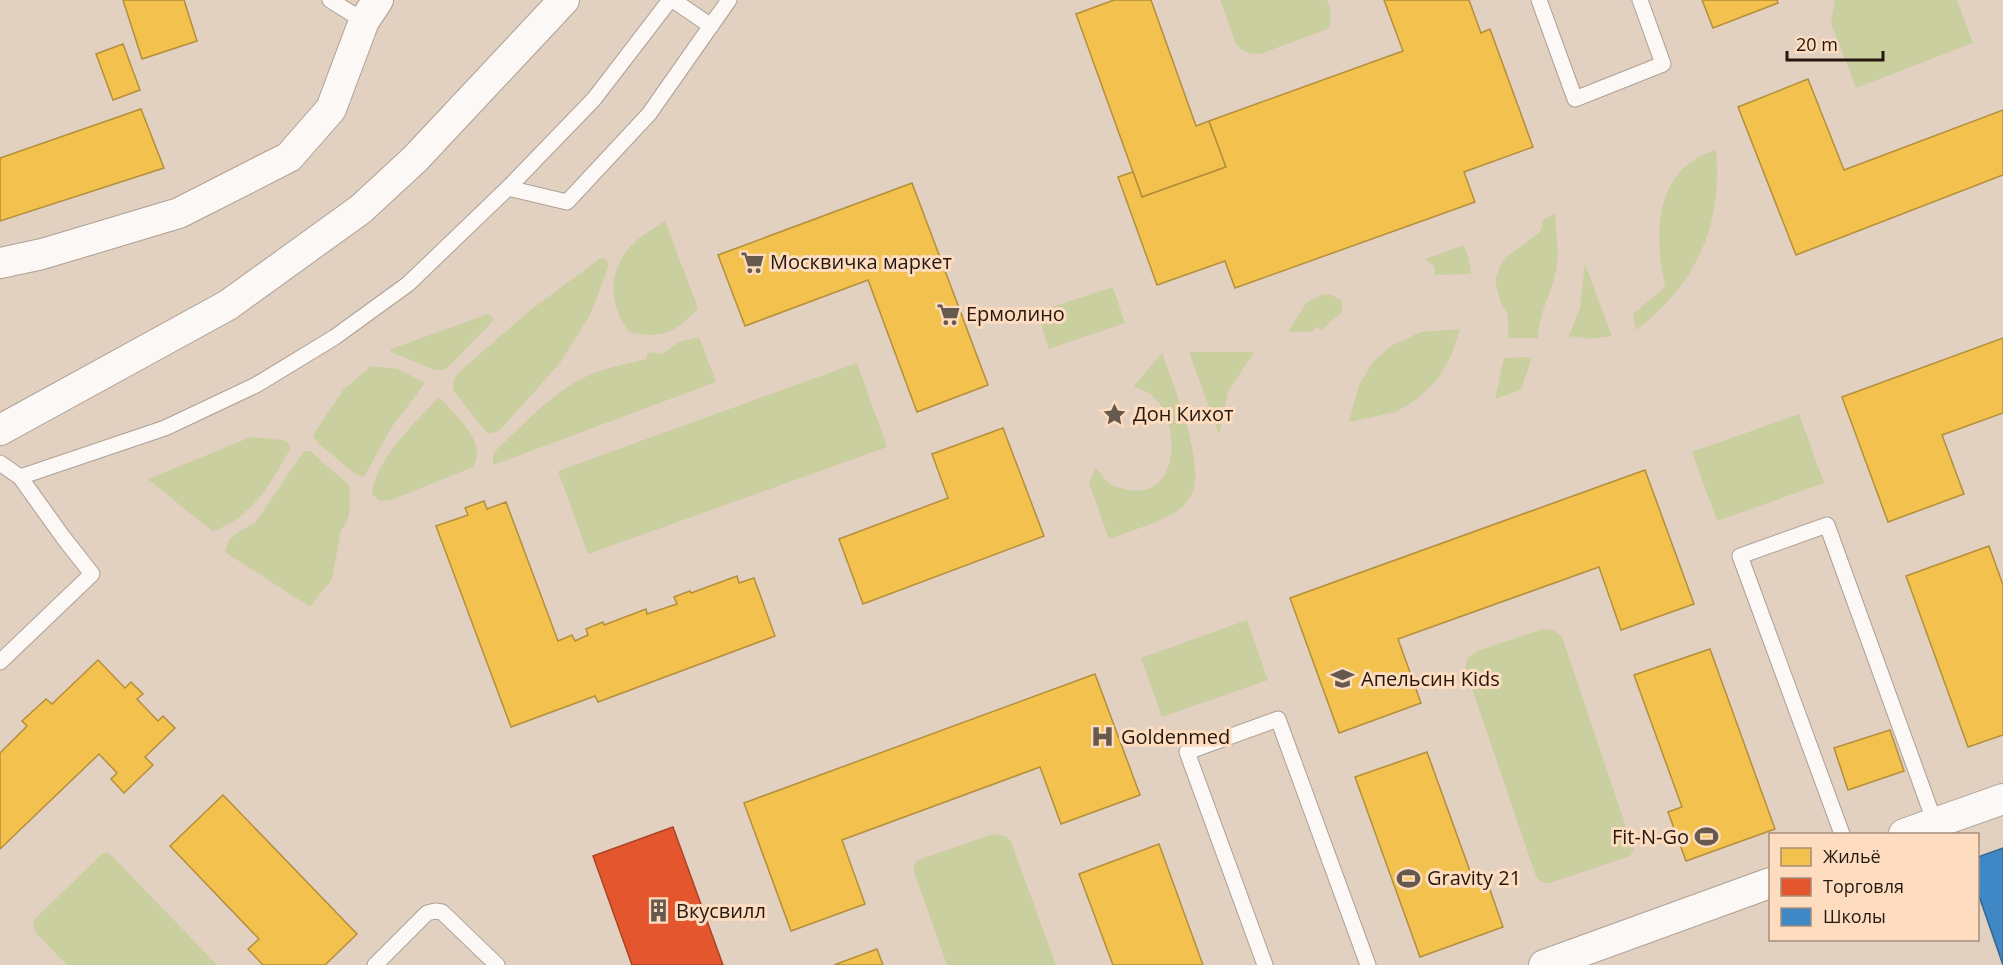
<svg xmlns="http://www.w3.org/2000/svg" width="2003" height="965" font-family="'Open Sans',sans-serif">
  <rect width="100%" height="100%" fill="#e2d0c1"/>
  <!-- green -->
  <g fill="#cacf9f">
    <path d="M1220 0H1327C1331 10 1333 19 1328 29L1260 54C1249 54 1243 52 1236 44Z"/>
    <polygon points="1835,0 1957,0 1973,43 1856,88 1831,23"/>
    <path d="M1716 150C1723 225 1696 285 1636 330L1633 314 1664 288 1665 285C1653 232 1655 168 1716 150Z"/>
    <path d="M1555 214C1556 234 1560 256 1555 275 1550 297 1538 315 1538 338H1508V315L1501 304 1495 280 1500 266 1507 257 1540 232 1544 219Z"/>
    <path d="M665 221 698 308C677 332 661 340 629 332 608 303 607 270 634 243 643 234 655 228 665 221Z"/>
    <polygon points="1464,245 1469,259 1471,274 1435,275 1434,266 1425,259"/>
    <polygon points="604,258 609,265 590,315 560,363 500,430 491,434 486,432 453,390 453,382 457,374 528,312 599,259"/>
    <polygon points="1585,264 1612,336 1590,339 1569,336 1580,308"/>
    <polygon points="1113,287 1125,323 1049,349 1037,312"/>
    <polygon points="1323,294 1332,295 1342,301 1342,312 1321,330 1317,327 1311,332 1288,332 1307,302"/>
    <polygon points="488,314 493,317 492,322 445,370 435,370 391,352 391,349"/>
    <polygon points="1460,329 1451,356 1437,380 1417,399 1396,412 1349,422 1359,385 1373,362 1391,346 1421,332"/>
    <path d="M699 337 716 382 493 465V454L500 446C529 420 555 389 592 374 609 367 629 364 646 359L647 354 651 352 663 354 679 342Z"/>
    <polygon points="1189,352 1254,352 1228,392 1219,435"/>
    <path d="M1162 353C1174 386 1198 447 1195 481 1195 490 1188 503 1180 509 1160 523 1132 530 1109 539L1089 483 1096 468C1101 473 1106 482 1111 485 1115 487 1121 488 1125 489 1182 503 1182 417 1150 394 1146 391 1139 389 1134 386Z"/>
    <polygon points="1532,357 1521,390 1495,399 1504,358"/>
    <polygon points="857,363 887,447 588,554 558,471"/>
    <polygon points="371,366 398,369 425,383 391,428 364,477 355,474 317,442 313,435 344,389"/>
    <path d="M439 397C455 414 489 444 473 467L391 500 380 501 374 496 372 492C378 456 416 422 439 397Z"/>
    <polygon points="1799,414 1824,483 1717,521 1692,452"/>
    <path d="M251 437 283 440C289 442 290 445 289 451 271 483 250 520 212 531L148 479Z"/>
    <path d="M304 451H310L349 485C350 499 352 521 341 530L332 579 310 607 225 552 229 540 237 533 255 523Z"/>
    <polygon points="1247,620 1268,680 1162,717 1141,658"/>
    <path d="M1543 629C1552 629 1556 631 1562 637L1634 850 1630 856 1550 883H1542L1536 876 1466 671C1465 660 1468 657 1477 651Z"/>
    <polygon points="993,834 1006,836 1011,842 1056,965 947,965 913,869 916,862 921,859"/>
    <polygon points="103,853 108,853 112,856 217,965 67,965 36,933 33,926 35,919"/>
  </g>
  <!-- homes -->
  <g fill="#f2c14e" stroke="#b48f3b" stroke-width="1.5">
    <polygon points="123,0 184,0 197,41 142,59"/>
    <polygon points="1114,0 1151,0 1196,126 1209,121 1226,167 1142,197 1076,14"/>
    <polygon points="1384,0 1469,0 1481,33 1490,29 1533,147 1464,172 1475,202 1235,288 1225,261 1157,285 1118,177 1133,172 1142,197 1226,167 1209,121 1403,51"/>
    <polygon points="1702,0 1777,0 1778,3 1713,28"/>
    <polygon points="123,44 140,90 113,100 96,54"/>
    <polygon points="1808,79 1844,170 2003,110 2003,175 1796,255 1738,107"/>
    <polygon points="141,109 164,168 0,221 0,158"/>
    <polygon points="912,183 988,385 917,412 868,280 745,326 718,255"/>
    <polygon points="2003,338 2003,413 1942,435 1964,494 1888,522 1842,397"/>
    <polygon points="1003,428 1044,536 863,604 839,539 948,498 932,454"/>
    <polygon points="1645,470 1694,604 1621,630 1599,567 1398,639 1421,703 1339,733 1290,598"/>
    <polygon points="484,501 487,509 506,502 558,641 572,635 575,641 588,635 586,629 603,622 604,625 646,609 647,614 677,604 674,597 690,591 691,593 737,576 739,583 754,578 775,636 598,702 595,696 511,727 436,526 468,515 465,508"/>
    <polygon points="1989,546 2003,585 2003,735 1968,747 1906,576"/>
    <polygon points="1710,649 1775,829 1686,861 1668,812 1682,807 1634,675"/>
    <polygon points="98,660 125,688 131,682 143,694 137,699 158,721 163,716 175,728 145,757 153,765 124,793 111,779 117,773 99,754 0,849 0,753 27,726 22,721 46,699 52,704"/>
    <polygon points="1095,674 1140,795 1061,824 1040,767 842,840 865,904 791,931 744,803"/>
    <polygon points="1890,730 1904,771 1848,790 1834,748"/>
    <polygon points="1427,752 1475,885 1487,881 1503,927 1420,957 1355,777"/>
    <polygon points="223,795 357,934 325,965 263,965 248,949 259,939 170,846"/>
    <polygon points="1159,844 1203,965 1113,965 1079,874"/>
    <polygon points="877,949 883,965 834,965"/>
  </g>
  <!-- shops -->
  <polygon fill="#e4572e" stroke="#ab4425" stroke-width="1.5" points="673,827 723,965 632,965 593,856"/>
  <!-- schools -->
  <polygon fill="#3f88c5" stroke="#37678e" stroke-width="1.5" points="2003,848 2003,965 1978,893 1978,857"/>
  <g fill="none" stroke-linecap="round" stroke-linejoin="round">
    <defs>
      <g id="service">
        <polyline points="330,0 364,21"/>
        <polyline points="673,0 711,26"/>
        <polyline points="1539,0 1575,99 1663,64 1640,0"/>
        <polyline points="508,188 567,202 649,114 729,0"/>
        <polyline points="0,463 20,477 63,537 92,574 0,662"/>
        <polyline points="20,477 165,428 256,385 335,337 408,284 508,188 594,99 670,0"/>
        <polyline points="1842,834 1740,556 1827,525 1935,823"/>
        <polyline points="375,965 427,913 435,911 442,912 497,965"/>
        <polyline points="1265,965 1187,752 1278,719 1368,965"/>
      </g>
      <g id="minor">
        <polyline points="0,263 42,254 179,213 289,157 331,109 364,21 378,0"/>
        <polyline points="0,430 228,305 361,209 415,159 564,0"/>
        <polyline points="1904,834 2003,799"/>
        <polyline points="1544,965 1770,883"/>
      </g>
    </defs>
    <!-- service casing -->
    <use href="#service" stroke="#aea094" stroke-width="17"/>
    <!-- minor casing -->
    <use href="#minor" stroke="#aea094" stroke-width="32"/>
    <!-- service -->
    <use href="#service" stroke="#fbf8f6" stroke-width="15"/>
    <!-- minor -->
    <use href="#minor" stroke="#fbf8f6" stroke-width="30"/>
  </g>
  <!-- icons -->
  <defs>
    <symbol id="supermarket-bare" viewBox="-9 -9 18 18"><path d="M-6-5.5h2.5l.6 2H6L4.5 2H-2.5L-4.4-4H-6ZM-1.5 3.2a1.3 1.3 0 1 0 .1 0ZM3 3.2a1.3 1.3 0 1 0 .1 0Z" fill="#67594d" stroke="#fddcc0" stroke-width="2.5" paint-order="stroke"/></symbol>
    <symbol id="sight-bare" viewBox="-9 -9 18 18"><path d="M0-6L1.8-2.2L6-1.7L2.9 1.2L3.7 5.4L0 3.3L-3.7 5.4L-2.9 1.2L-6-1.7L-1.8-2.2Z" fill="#67594d" stroke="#fddcc0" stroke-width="2.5" paint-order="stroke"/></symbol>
    <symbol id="school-bare" viewBox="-9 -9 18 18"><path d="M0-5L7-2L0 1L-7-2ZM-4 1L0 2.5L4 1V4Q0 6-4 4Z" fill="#67594d" stroke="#fddcc0" stroke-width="2.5" paint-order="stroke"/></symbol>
    <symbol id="hospital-bare" viewBox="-9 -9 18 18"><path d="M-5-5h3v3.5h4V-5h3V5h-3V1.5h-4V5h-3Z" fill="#67594d" stroke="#fddcc0" stroke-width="2.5" paint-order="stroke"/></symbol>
    <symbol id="stadium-bare" viewBox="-9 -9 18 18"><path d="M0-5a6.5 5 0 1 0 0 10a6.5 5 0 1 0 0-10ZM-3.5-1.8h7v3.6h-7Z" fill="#67594d" stroke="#fddcc0" stroke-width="2.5" paint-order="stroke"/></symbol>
    <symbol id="building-bare" viewBox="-9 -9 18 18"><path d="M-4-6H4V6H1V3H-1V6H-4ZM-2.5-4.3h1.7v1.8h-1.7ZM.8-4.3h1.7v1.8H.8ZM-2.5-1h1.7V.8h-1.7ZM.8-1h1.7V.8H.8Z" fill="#67594d" stroke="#fddcc0" stroke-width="2.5" paint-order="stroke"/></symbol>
  </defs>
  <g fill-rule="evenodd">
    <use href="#supermarket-bare" x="736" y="246" width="33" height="33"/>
    <use href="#supermarket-bare" x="932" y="298" width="33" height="33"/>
    <use href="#sight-bare" x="1098" y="398" width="33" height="33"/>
    <use href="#school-bare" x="1326" y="662" width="33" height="33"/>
    <use href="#hospital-bare" x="1086" y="720" width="33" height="33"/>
    <use href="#stadium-bare" x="1690" y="820" width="33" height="33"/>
    <use href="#stadium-bare" x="1392" y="862" width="33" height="33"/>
    <use href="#building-bare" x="642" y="894" width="33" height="33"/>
  </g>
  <g text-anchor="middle" stroke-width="6" stroke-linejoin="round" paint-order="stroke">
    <!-- poi labels -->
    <g font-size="20" fill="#25190f" stroke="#fddcc0" text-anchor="start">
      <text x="770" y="269">Москвичка маркет</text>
      <text x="966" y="321">Ермолино</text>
      <text x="1133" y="421">Дон Кихот</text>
      <text x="1361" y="686">Апельсин Kids</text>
      <text x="1121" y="744">Goldenmed</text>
      <text x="1689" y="844" text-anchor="end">Fit-N-Go</text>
      <text x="1427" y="885">Gravity 21</text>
      <text x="676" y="918">Вкусвилл</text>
    </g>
  </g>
  <!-- legend -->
  <rect x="1769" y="833" width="210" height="108" fill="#fddcc0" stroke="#a78e79" stroke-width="1.5"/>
  <rect x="1781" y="848" width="30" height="18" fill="#f2c14e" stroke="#a78e79" stroke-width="1.5"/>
  <text x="1823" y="863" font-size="18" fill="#25190f">Жильё</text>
  <rect x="1781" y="878" width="30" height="18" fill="#e4572e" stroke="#a78e79" stroke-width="1.5"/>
  <text x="1823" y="893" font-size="18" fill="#25190f">Торговля</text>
  <rect x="1781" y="908" width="30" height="18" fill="#3f88c5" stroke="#a78e79" stroke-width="1.5"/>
  <text x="1823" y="923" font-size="18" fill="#25190f">Школы</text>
  <!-- scale -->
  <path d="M1787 51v9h96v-9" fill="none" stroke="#25190f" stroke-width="3"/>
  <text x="1796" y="51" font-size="18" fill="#25190f" stroke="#fddcc0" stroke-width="4.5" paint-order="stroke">20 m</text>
</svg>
